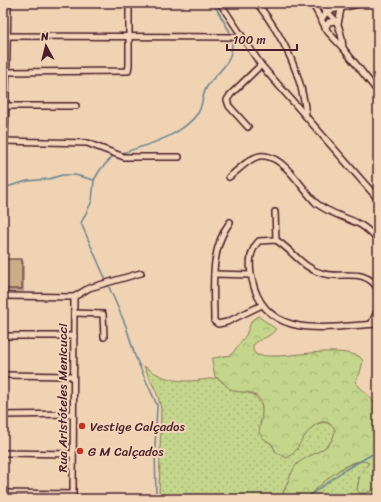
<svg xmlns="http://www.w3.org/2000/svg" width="381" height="502" font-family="Sriracha,sans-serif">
  <defs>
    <pattern id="grass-dots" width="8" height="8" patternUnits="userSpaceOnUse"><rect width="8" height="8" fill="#c3d68b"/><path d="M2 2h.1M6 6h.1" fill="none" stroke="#a9b778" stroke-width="1.8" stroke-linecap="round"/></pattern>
    <pattern id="forest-crowns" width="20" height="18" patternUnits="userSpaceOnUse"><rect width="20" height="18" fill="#c3d68b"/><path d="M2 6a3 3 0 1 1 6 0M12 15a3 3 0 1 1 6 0" fill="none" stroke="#a9b778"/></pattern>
    <filter id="shadow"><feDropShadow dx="2.5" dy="2.5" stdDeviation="0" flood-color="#0004"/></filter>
  </defs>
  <rect width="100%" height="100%" fill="#f0d3b3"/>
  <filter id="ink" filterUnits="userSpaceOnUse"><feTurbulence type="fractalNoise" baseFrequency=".025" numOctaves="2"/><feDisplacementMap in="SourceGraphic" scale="8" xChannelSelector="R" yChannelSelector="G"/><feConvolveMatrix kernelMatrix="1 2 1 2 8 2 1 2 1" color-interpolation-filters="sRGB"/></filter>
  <g filter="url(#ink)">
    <!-- grass -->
    <g fill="url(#grass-dots)" stroke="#867a5b">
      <path d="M144 366C171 385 186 382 217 378L233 390 253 394C262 403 265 411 260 423L267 441 272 444 276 452 297 449C301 435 322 411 335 429 334 450 312 452 299 463 292 469 284 490 281 499H159L161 409 158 396Z"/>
      <path d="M366 461 369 463V465L360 473 357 490 367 493 378 487V499H306C322 483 342 462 366 461Z"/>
    </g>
    <!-- forest -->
    <path fill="url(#forest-crowns)" stroke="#867a5b" d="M258 316 276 329C269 339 261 337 253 345V351L257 355C291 360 326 345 359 356L363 361 360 373 355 382 378 406V487L367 493H360L357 490 360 473 369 463C351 453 318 487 306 499H281C284 492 292 470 296 465 309 452 334 452 335 429 320 408 303 438 296 450 294 453 290 456 287 458L276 452 272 444 263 438 259 432C261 419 268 398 251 393 245 391 237 393 232 390 225 386 223 380 215 377L212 360 213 358 231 355 246 335 252 320Z"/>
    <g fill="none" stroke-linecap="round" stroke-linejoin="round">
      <!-- stream -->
      <g stroke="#668491" stroke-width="1.5">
        <polyline points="213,3 230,32"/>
        <path d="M122 153C147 145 182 136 198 113 203 106 201 95 208 85 220 69 232 64 232 43"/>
        <polyline points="112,157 100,170 94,180 92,201 81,223 126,326 135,356 157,405 155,448 156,499"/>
        <polyline points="3,188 27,181 49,179 62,175 75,175 94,180"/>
        <polyline points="305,499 343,471 378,451"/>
      </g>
    </g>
    <!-- building -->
    <rect fill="#cbae87" stroke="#4a1f2b" filter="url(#shadow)" x="3" y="259" width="19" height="30"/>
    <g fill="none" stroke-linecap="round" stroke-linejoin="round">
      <defs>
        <g id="minor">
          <polyline points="220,3 261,65 378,199"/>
          <path d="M257 3C282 35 302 74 306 115"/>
          <polyline points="312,3 328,32 343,48 378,92"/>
          <path d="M316 3C336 18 341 23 343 48"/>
          <polyline points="321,20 327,11 363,3"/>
          <polyline points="338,24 341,9"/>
          <polyline points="325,28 329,22 335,21"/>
          <polyline points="3,36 241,37"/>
          <polyline points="3,72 128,71 129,65 129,3"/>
          <polyline points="4,106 76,106"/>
          <polyline points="248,127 229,106 227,100 231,94 261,65"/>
          <polyline points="3,141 87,143 124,157 179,157"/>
          <polyline points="5,141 8,3"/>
          <path d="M229 177C239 170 252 154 265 156 285 158 303 190 316 203 328 213 343 216 357 223 365 226 372 234 378 240"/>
          <polyline points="275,212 276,240"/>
          <path d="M230 222C209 250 214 288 214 321L218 324 227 322 262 305"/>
          <polyline points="214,274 251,275"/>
          <path d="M378 289C364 266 341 280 321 273 303 268 292 250 276 240L259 241C249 251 249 266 252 279 265 343 331 326 378 324"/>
          <polyline points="3,296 74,297 89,288 141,273"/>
          <polyline points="74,313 103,314 104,337"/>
          <polyline points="371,324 378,310"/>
          <polyline points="3,336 74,336"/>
          <polyline points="3,375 73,376"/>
          <polyline points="3,415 73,414"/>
          <polyline points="3,453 73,454"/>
          <polyline points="3,493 73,494"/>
          <polyline points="73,499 74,297"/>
        </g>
      </defs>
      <!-- minor casing -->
      <use href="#minor" stroke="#4a1f2b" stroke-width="8"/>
      <!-- minor -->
      <use href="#minor" stroke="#f3d6b9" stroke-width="5"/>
    </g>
  </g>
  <!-- markers -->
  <g fill="#c8321e" stroke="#f3d6b9" stroke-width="1.5">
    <circle cx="82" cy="426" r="4"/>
    <circle cx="80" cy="451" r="4"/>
  </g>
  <g text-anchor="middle" stroke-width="4" stroke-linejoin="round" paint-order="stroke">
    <!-- street labels -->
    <g font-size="13" fill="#4a1f2b" stroke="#f3d6b9">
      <text transform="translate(62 398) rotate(-90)" y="5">Rua Aristóteles Menicucci</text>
    </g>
    <!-- poi labels -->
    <g font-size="13" fill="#4a1f2b" stroke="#f3d6b9" text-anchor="start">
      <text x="90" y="431">Vestige Calçados</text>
      <text x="88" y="456">G M Calçados</text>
    </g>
  </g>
  <!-- margin -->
  <rect width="381" height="502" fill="none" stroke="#f3d6b9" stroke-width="16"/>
  <rect x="8" y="8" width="365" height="486" fill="none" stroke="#4a1f2b" stroke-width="1.5" filter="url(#ink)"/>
  <!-- north arrow -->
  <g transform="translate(46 46) rotate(353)" stroke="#f3d6b9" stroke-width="3" paint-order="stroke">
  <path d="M0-3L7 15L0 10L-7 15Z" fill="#4a1f2b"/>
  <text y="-6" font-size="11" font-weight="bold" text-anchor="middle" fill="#4a1f2b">N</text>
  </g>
  <!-- scale -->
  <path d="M227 44v6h70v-6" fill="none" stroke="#4a1f2b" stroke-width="2"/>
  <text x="233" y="44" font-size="12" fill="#4a1f2b" stroke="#f3d6b9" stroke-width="3" paint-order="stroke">100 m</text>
</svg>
